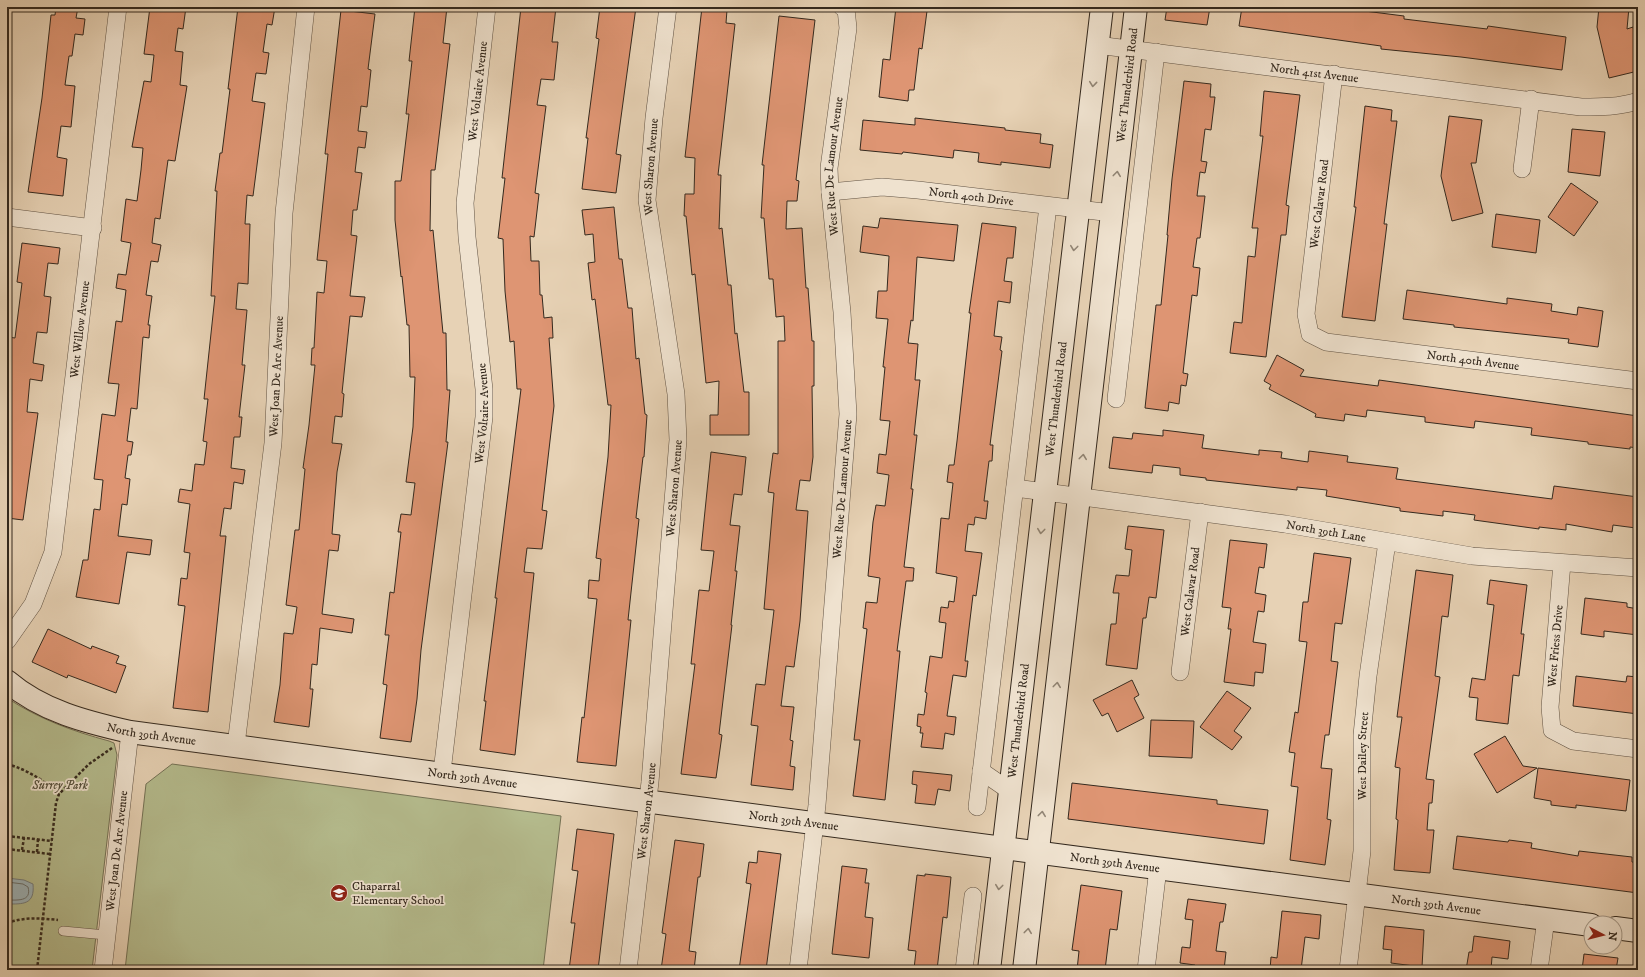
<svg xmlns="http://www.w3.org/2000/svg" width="1645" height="977" font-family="'IM FELL DW Pica',serif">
  <rect width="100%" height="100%" fill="#e7d2b5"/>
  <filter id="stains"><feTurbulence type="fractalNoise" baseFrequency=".005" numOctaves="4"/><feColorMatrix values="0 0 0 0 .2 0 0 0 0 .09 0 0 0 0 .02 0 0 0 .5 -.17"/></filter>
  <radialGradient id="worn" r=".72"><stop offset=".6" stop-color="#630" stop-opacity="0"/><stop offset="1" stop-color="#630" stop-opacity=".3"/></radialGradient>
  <!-- green -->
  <g fill="#b5bc8e" stroke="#747256">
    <path d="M7 698C39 719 72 731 109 741L114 743 117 755 92 970H7Z"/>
    <polygon points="172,764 561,816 543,970 125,970 146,784"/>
  </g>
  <!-- water -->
  <path fill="#9db4ba" stroke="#737c7c" d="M7 878 24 880 33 884C35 905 23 904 7 904Z"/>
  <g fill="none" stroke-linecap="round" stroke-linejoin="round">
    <!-- shore -->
    <path stroke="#686e6c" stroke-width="1" d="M7 882 23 884 28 887C32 902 17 900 7 900"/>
  </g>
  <!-- building -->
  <g fill="#de9573" stroke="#34291e">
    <polygon points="56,7 78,7 76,18 85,19 83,35 75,34 72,56 69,56 65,85 75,86 71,127 61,126 57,157 67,159 63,196 28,192 42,98 51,15 55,15"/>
    <polygon points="150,7 186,7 183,29 178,28 175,51 183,52 180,85 187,86 175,161 168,160 160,219 155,218 152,243 161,245 158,262 151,261 146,295 152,296 148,325 150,325 149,338 143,337 137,409 131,408 127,441 133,442 131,455 128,455 125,478 130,479 127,505 122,504 118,536 152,540 150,555 127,552 119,604 76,597 83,560 88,560 94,509 100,510 103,480 94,479 102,414 115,416 119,384 108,383 116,321 122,322 126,290 116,288 118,274 126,275 131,243 121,241 126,199 137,201 141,170 143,148 132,147 144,81 151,82 154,55 144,54"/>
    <polygon points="238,7 275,7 272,25 267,24 263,52 269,53 266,74 256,73 252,101 265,103 253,196 247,195 245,224 250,224 248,284 238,283 236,309 247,310 242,365 245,365 239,417 242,417 240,437 234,437 231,468 245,470 243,484 234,482 231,509 224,508 220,536 226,536 208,712 173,708 185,606 178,605 181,578 187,579 190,553 184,552 190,504 178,502 180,489 192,491 195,464 204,465 207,442 203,441 208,399 204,399 215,296 211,296 217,191 215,191 220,153 222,153 230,89 228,89"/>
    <polygon points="415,7 447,7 443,43 450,44 435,170 431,170 430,231 433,230 443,333 446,333 447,390 450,390 446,442 448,442 421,650 417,699 411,742 380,738 387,685 383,684 389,635 385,635 390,592 394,593 401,532 398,532 401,514 411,515 415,483 406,482 413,427 415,377 410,377 409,325 407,325 402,276 401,277 395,220 395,181 401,181 409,114 406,114 412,61 409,61"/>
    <polygon points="521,7 556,7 552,42 558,42 554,80 541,79 537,105 546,106 535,193 539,194 534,237 530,236 531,261 539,261 540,295 542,295 544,318 552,317 553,338 549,338 554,406 542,510 547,511 542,549 527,548 524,572 534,573 515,755 480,750 486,701 484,701 497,598 495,598 521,389 517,389 514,341 510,342 505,291 503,239 498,238 505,178 502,178"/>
    <polygon points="600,7 636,7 616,154 621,155 616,193 582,189 588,138 586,138 599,39 596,38"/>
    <polygon points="702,7 727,10 726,23 735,24 718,175 721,175 719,229 722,228 728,285 731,285 735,334 737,333 744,392 749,392 749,435 710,435 710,415 718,415 719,381 706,383 695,274 692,275 686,216 684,216 685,194 694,194 695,158 685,157"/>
    <polygon points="896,7 927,11 922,49 919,48 914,90 909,90 908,101 879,97 883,59 890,60"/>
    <polygon points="1167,7 1210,7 1207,25 1165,20"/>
    <polygon points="1242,7 1333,7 1404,16 1404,19 1487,29 1488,26 1566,37 1562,70 1461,57 1381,49 1381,46 1239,26"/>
    <polygon points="1599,7 1629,7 1627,29 1633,27 1638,48 1638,71 1609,78 1597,27"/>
    <polygon points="341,10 375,14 368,69 371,70 367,107 361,106 358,131 367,132 365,148 358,147 355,172 362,173 357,210 353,210 351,235 357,236 350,296 365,297 362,317 350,316 342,393 344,394 342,417 335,416 332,443 342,444 337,472 332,534 340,535 338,551 329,550 322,614 354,619 352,633 320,628 317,665 312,664 310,689 313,689 309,727 274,722 280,685 284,633 293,634 297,607 286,605 295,530 299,530 305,469 303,468 309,425 315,365 311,365 312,348 314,348 317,292 324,293 327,261 317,260 328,154 325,154"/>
    <polygon points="779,16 815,20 796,180 799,181 797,201 787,201 786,229 802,228 806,288 808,288 812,341 814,341 814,386 812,386 813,457 810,481 800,480 796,510 808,511 800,621 794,667 786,666 781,706 794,707 790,740 793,741 790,766 795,767 793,790 751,785 758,726 751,725 756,684 765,685 774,610 764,609 774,493 768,492 773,453 778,454 778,341 785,341 784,316 776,317 773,279 769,279 764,218 761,218 764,165 762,165"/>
    <polygon points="1184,81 1211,84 1210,97 1215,97 1211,130 1205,129 1201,161 1207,162 1205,173 1200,172 1197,196 1205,196 1200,238 1197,238 1193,267 1200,268 1197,296 1192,295 1183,373 1188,374 1186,386 1181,385 1179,404 1169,402 1168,411 1145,408 1156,305 1161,305 1168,235 1167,235 1172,179"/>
    <polygon points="1264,91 1300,95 1286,205 1289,206 1286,235 1281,235 1266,357 1230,353 1234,322 1242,323 1248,256 1255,257 1258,228 1252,228 1263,136 1260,136"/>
    <polygon points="1365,106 1392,110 1391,121 1397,121 1384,224 1387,224 1375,321 1342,317 1356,207 1354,207"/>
    <polygon points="1449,116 1482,120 1476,163 1471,163 1483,213 1452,221 1441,176"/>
    <polygon points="915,118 1005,128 1005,130 1041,134 1040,143 1053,145 1050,168 1001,162 1001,165 978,162 979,153 954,150 953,158 903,152 902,154 860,150 863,120 915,125"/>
    <polygon points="1572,129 1605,132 1600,176 1568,172"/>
    <polygon points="1571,183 1598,202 1574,236 1548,217"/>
    <polygon points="614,207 619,259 622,259 628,308 632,308 636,359 639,358 645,414 647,415 644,457 643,457 636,518 639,519 628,620 631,620 616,766 577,762 582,717 584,718 597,599 588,598 589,580 599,581 601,559 596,558 608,457 611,405 608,405 595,299 592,300 588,263 595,262 593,234 585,235 582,210"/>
    <polygon points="1496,214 1540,220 1536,253 1492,247"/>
    <polygon points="880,218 958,225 954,261 917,257 913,321 911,320 908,343 918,344 915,380 920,380 914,435 917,435 911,489 913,489 904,567 914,568 913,581 906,581 897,651 900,651 885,800 853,796 860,740 854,740 867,629 863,628 866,602 877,603 880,578 868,576 873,522 876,505 885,506 889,475 877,473 879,454 886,455 890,421 880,420 885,367 883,367 888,319 876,318 878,291 887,291 889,256 860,252 863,226 878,228"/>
    <polygon points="982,223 1016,227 1013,258 1007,258 1004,281 1012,282 1010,303 998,301 994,336 1002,337 1000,350 1002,351 990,445 993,445 992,461 989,461 984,501 988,501 986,519 975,517 974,525 968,524 965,551 982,553 976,596 973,595 965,661 968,661 966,677 953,675 947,716 956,717 954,735 945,733 943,749 921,747 923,733 920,733 921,727 917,726 918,714 924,715 927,693 925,692 930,656 942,658 946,623 939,622 941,607 948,608 949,601 954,602 957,577 936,573 941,518 949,519 953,483 947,482 949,465 954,465 957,441 971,313 969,313"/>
    <polygon points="22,243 60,248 58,264 48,263 44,296 51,297 47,333 37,332 33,363 44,365 42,381 30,379 27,412 38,413 23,520 7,518 7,395 11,360 7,359 7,349 8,337 15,338 22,283 17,282"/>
    <polygon points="1407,290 1507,304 1507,298 1552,304 1551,311 1577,315 1578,307 1603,311 1598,347 1568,343 1569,339 1454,327 1454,325 1403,319"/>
    <polygon points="1277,355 1304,370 1300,376 1378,386 1379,380 1638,416 1638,448 1630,447 1630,449 1588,444 1588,442 1531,435 1532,428 1475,421 1474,428 1425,422 1425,417 1367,410 1366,417 1345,414 1344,421 1315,417 1316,414 1269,389 1271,385 1264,381"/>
    <polygon points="1163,430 1204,435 1202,448 1259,455 1259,450 1282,452 1281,458 1308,462 1309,451 1348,456 1347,462 1398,468 1396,479 1552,499 1554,486 1638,497 1636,528 1613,525 1612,532 1566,524 1566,530 1539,527 1539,529 1474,520 1475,515 1443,511 1443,516 1400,511 1400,508 1326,496 1327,490 1297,487 1297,490 1206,480 1206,478 1180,475 1180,468 1153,465 1152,473 1109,468 1113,437 1132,439 1133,433 1163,436"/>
    <polygon points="711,452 746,457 742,495 734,494 730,525 740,526 735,571 737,571 731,625 732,625 719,734 722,735 716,778 681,774 695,664 691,664 699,590 709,591 714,551 701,550"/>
    <polygon points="1128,526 1164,530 1156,598 1149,597 1146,618 1143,618 1137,669 1106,665 1111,624 1116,624 1119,593 1113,593 1116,575 1129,576 1132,550 1125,549"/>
    <polygon points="1230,540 1267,544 1264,568 1259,567 1255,593 1266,595 1264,612 1258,611 1253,642 1266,644 1263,673 1255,672 1254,686 1224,682 1231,629 1228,629 1231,608 1222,607"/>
    <polygon points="1314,553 1351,558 1342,624 1335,623 1331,661 1338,662 1329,735 1325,735 1321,768 1332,769 1327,819 1331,820 1325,865 1290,860 1298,787 1291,786 1295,753 1289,752 1295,712 1298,713 1307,642 1299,641 1303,602 1308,602"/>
    <polygon points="1416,570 1453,575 1448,617 1442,616 1435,676 1440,677 1426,779 1434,780 1432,803 1429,803 1427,830 1434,830 1430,873 1394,870 1398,820 1396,819 1400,768 1395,767 1402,717 1397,717"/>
    <polygon points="1490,580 1527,585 1521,634 1524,634 1519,676 1513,675 1508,724 1476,720 1478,698 1469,697 1472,678 1485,680 1494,605 1487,604"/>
    <polygon points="1585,598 1627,603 1627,607 1638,609 1638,635 1604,631 1604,637 1581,634"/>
    <polygon points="48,629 91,649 92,646 119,656 116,663 126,666 116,693 68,675 67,678 32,662"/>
    <polygon points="1576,676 1626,682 1627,676 1638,677 1638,714 1573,706"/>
    <polygon points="1132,680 1139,695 1134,698 1144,718 1117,732 1108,713 1102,716 1093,700"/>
    <polygon points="1227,691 1251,708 1234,731 1242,737 1232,750 1200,727"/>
    <polygon points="1151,720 1194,721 1192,758 1149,756"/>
    <polygon points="1505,736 1523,766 1537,768 1497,793 1474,754"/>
    <polygon points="1538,768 1630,780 1626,811 1576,805 1576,808 1551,805 1551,801 1534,798"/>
    <polygon points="913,771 952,775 950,791 938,789 935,805 915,803 917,785 912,784"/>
    <polygon points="1072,783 1217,800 1217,804 1268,810 1264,844 1068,819"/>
    <polygon points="577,829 614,834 598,970 569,970 575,923 571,923 578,871 572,870"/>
    <polygon points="1457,836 1508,842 1509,840 1532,843 1531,848 1578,856 1579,851 1632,857 1632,862 1638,863 1638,893 1453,869"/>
    <polygon points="675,840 704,844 700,877 698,877 689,951 696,952 694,970 661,970 666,934 662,933"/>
    <polygon points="758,851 781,854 766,970 739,970 751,884 746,883 749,862 757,863"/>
    <polygon points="842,866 867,869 865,883 869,883 865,917 873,918 869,958 832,954"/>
    <polygon points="925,874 951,877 947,918 943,917 937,970 914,969 916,951 908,950 917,875 925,876"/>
    <polygon points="1081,885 1122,891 1117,930 1110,929 1105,970 1077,970 1079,951 1072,950"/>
    <polygon points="1188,899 1226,904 1223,922 1220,922 1216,951 1226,952 1224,970 1194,970 1195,965 1180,963 1182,947 1190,948 1193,920 1185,919"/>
    <polygon points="1282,911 1321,915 1319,939 1305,937 1301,970 1270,970 1271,957 1277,958"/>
    <polygon points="1385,926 1424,930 1422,967 1391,963 1392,950 1383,949"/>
    <polygon points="1474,936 1510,941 1508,959 1492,957 1491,970 1466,970 1469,952 1472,952"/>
    <polygon points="1584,954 1618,958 1616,970 1582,970"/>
  </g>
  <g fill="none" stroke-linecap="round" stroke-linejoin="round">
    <defs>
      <polyline id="lane" points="63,931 106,935"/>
      <g id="street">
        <path id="s1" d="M1097 45 1581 107C1601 107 1619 107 1638 101"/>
        <path id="s2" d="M1334 74 1306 314 1310 334 1326 342 1638 381"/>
        <polyline points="1522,169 1531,99"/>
        <path id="s3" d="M830 192 882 187 918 190 1112 213"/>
        <polyline points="7,217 93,228"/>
        <polyline points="1116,399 1156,52"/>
        <path id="s4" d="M1015 488 1285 524 1472 556 1638 568"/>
        <polyline points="1562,563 1550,707 1552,730 1573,741 1638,749"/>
        <path id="s5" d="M7 641 33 604 53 552 118 7"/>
        <path id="s6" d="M1180 672 1200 512"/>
        <path id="s7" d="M236 745 273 443 284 213 306 7"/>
        <polyline points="981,771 1010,791"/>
        <path id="s8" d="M442 772 484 417V389L467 237 465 203 487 7"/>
        <polyline points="977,807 1048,206"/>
        <path id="s9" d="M103 970 130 732"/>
        <path id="s10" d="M628 970 650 782 678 440 676 394 647 200 654 118 668 7"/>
        <path id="s11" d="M798 970 817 805 848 414 842 312 830 192 829 168 848 28 846 9 842 7"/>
        <polyline points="964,970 973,896"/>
        <polyline points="1146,970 1158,868"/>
        <path id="s12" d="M1348 970 1362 851V735L1368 676 1387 542"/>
        <polyline points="1539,970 1546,919"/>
      </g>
      <g id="secondary">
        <path id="s13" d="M7 681C42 711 86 722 130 732L667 804 1591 925"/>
        <polyline points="1615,928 1638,931"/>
        <path id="s14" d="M989 970 1102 7"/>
        <path id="s15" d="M1024 970 1136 7"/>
      </g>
    </defs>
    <!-- lane casing -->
    <use href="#lane" stroke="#615344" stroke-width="10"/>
    <!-- street casing -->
    <use href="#street" stroke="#615344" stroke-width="18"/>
    <!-- secondary casing -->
    <use href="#secondary" stroke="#34291e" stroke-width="24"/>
    <!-- path -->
    <g stroke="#34291e" stroke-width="2.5" stroke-dasharray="3 2" stroke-linecap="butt">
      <path d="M7 764C28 770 43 780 59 794"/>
      <polyline points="7,836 52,841"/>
      <polyline points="7,849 50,854"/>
      <polyline points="8,849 9,836"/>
      <polyline points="22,850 24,838"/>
      <polyline points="37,852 38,839"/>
      <path d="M7 923C24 917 40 918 58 920"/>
      <polyline points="37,970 56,803 59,794 89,764 112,748"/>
    </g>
    <!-- lane -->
    <use href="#lane" stroke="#efe2cf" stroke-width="9"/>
    <!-- street -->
    <use href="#street" stroke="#efe2cf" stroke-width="17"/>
    <!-- secondary -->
    <use href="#secondary" stroke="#efe2cf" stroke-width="22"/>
  </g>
  <!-- one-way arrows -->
  <defs><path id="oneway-chevron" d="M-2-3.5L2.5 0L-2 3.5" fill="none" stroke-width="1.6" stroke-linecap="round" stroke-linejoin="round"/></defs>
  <g stroke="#928676">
    <use href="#oneway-chevron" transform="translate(1093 84) rotate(96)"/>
    <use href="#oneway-chevron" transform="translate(1117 174) rotate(-83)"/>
    <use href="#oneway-chevron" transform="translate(1074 248) rotate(97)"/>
    <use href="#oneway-chevron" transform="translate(1083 457) rotate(-83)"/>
    <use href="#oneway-chevron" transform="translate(1041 531) rotate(97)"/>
    <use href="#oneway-chevron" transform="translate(1057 685) rotate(-83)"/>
    <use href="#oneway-chevron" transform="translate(1042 814) rotate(-83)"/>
    <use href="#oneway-chevron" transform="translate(999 887) rotate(97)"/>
    <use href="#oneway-chevron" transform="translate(1028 931) rotate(-83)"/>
  </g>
  <!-- icons -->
  <defs>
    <symbol id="school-disc" viewBox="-11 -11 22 22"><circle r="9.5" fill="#8f2418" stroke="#efe2cf"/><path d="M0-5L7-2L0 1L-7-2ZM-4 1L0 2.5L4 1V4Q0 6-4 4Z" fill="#fff"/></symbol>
  </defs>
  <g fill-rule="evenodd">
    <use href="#school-disc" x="329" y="883" width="20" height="20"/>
  </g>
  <g text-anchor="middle" stroke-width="3.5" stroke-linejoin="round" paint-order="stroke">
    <!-- street labels -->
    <g font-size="12" fill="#34291e" stroke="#efe2cf">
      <text dy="4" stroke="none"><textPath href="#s1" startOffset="219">North 41st Avenue</textPath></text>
      <text dy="4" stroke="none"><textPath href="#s15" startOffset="891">West Thunderbird Road</textPath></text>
      <text dy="4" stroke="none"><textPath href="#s8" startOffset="685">West Voltaire Avenue</textPath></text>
      <text dy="4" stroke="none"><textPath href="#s10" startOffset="808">West Sharon Avenue</textPath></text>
      <text dy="4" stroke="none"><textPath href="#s11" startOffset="807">West Rue De Lamour Avenue</textPath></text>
      <text dy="4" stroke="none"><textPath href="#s3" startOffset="142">North 40th Drive</textPath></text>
      <text transform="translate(1319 204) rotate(-83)" y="4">West Calavar Road</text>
      <text dy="4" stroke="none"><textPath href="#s5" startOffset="325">West Willow Avenue</textPath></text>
      <text dy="4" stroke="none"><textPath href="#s2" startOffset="428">North 40th Avenue</textPath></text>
      <text dy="4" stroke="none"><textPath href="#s7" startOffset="371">West Joan De Arc Avenue</textPath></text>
      <text dy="4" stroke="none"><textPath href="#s14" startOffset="575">West Thunderbird Road</textPath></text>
      <text dy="4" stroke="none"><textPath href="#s8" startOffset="361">West Voltaire Avenue</textPath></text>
      <text dy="4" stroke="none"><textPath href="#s10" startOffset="484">West Sharon Avenue</textPath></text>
      <text dy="4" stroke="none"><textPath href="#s11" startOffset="483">West Rue De Lamour Avenue</textPath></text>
      <text dy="4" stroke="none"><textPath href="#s4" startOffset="314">North 39th Lane</textPath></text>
      <text dy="4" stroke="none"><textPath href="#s6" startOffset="81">West Calavar Road</textPath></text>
      <text transform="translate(1555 646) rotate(-85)" y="4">West Friess Drive</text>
      <text dy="4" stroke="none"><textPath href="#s14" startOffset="251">West Thunderbird Road</textPath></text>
      <text dy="4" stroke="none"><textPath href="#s13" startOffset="156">North 39th Avenue</textPath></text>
      <text dy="4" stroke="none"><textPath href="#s12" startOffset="215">West Dailey Street</textPath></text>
      <text dy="4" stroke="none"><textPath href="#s13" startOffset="480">North 39th Avenue</textPath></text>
      <text dy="4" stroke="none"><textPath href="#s10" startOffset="160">West Sharon Avenue</textPath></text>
      <text dy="4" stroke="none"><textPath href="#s13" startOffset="804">North 39th Avenue</textPath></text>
      <text dy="4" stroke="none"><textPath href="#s9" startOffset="120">West Joan De Arc Avenue</textPath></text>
      <text dy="4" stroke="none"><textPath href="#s13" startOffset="1128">North 39th Avenue</textPath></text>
      <text dy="4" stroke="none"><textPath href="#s13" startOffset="1452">North 39th Avenue</textPath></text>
    </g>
    <!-- park labels -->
    <g font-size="12" font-style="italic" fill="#544e3a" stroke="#efe2cf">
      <text x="60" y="789">Surrey Park</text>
    </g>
    <!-- poi labels -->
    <g font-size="12" fill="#34291e" stroke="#efe2cf" text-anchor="start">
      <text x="352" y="890">Chaparral<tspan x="352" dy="14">Elementary School</tspan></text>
    </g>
  </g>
  <!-- margin -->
  <rect width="1645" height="977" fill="none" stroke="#e7d2b5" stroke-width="24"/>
  <rect x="8" y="8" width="1629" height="961" fill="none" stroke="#34291e" stroke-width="2"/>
  <rect x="12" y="12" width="1621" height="953" fill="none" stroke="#34291e"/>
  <!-- north arrow -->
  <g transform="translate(1603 935) rotate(97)"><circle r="19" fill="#efe2cf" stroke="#a49888"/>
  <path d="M0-3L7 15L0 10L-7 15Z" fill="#8f2418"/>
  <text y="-6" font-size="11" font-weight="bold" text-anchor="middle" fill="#34291e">N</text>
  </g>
  <rect width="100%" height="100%" filter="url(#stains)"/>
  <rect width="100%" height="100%" fill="url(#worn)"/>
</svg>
